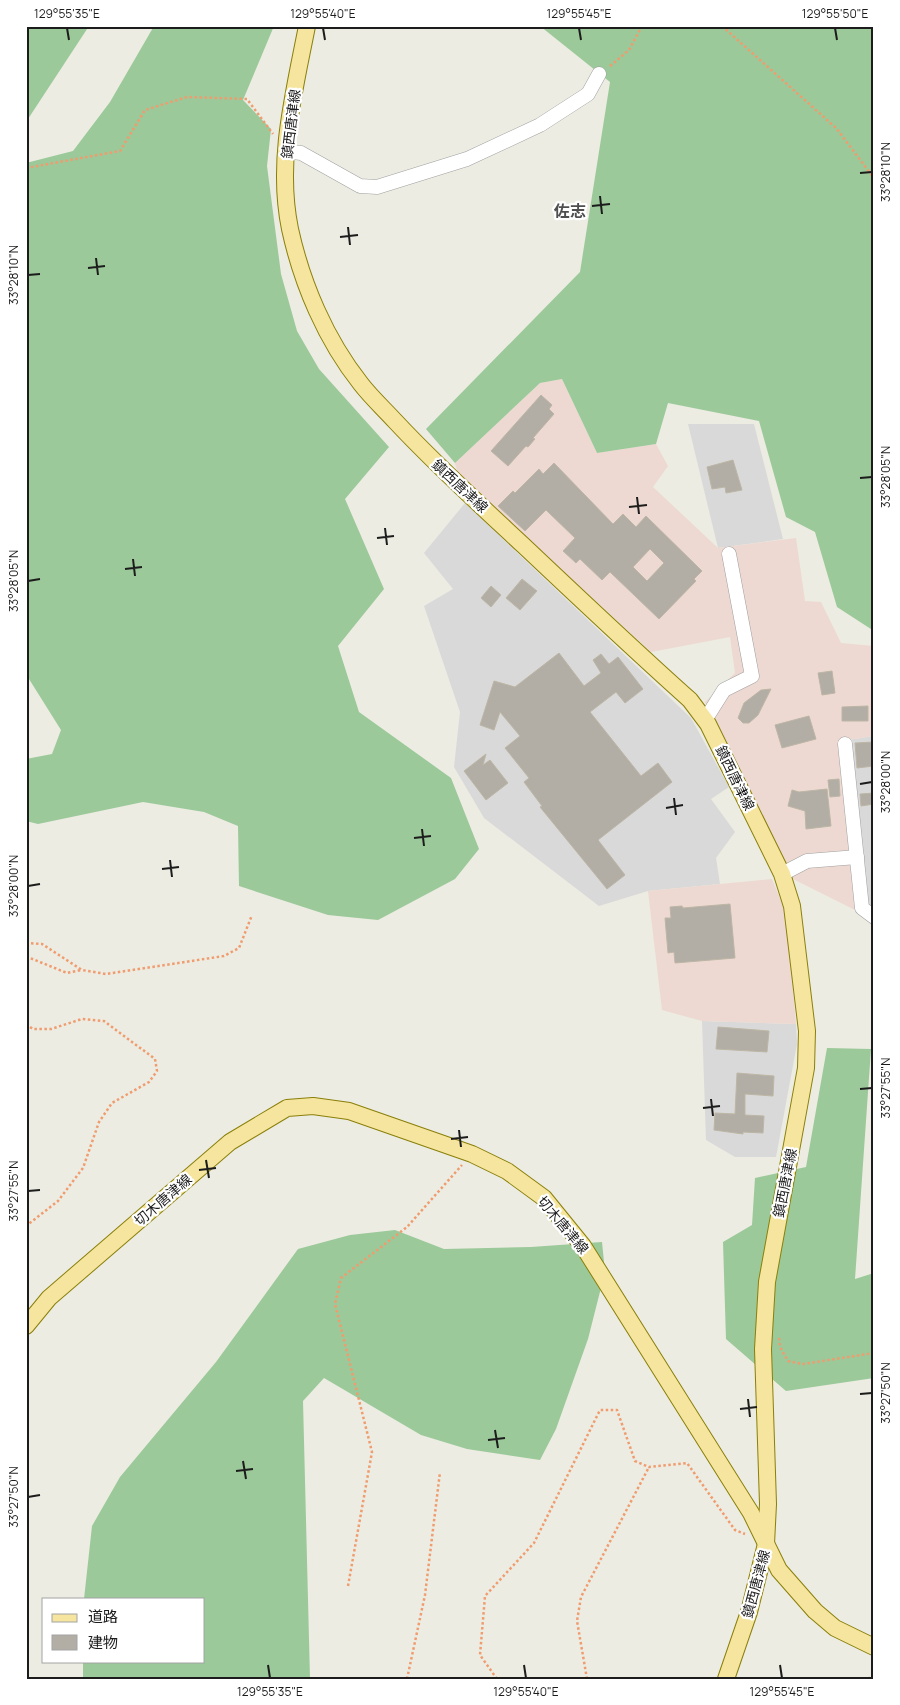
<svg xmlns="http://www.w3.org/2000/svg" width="900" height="1705" font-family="Manrope,'Noto Sans JP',sans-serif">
  <rect width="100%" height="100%" fill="#ecece2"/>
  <!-- residential -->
  <g fill="#dad9d9">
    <polygon points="688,424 754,424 783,539 718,548"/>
    <polygon points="465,503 691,718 729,787 711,799 735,832 716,858 720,884 648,891 599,906 484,818 454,767 460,712 424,606 453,589 424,553"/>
    <polygon points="874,736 874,923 857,911 841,741"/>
    <polygon points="702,1021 796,1024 797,1044 776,1157 735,1157 706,1140"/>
  </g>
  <!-- commercial -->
  <g fill="#edd9d1">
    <polygon points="562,379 597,453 656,444 668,466 653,487 718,548 796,538 805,601 821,602 841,643 874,646 874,736 841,741 857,911 793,879 705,702 735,673 730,637 651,652 458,475 455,463 540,383"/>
    <polygon points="772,879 787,915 796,1024 702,1021 662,1010 648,891"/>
  </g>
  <!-- forest -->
  <g fill="#9bc999">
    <polygon points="26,26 89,26 26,122"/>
    <polygon points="154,26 274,26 243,100 271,129 267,166 281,274 297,331 319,369 389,447 345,499 384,589 338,646 359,712 451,778 479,849 455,879 378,920 328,915 239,886 238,826 204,812 143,802 38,824 26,821 26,759 52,754 61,730 29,679 26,623 26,163 73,151 110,102"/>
    <polygon points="540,26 874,26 874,631 837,607 815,532 786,517 759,421 668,403 656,444 597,453 562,379 540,383 455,463 426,429 580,272 610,82"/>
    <polygon points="827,1048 871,1049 855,1279 874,1273 874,1378 786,1391 726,1339 723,1242 752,1225 755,1178 806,1167"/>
    <polygon points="395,1230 444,1249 531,1247 602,1242 605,1272 588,1339 556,1429 540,1460 467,1449 421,1435 324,1378 303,1401 310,1679 83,1679 83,1661 204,1661 204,1599 84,1599 92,1526 120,1477 216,1362 298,1249 350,1235"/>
  </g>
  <!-- building -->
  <g fill="#b2aea5" stroke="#bdb6a5" fill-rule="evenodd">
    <polygon points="541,395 552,405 549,409 554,414 533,438 535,439 528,447 526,446 508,466 491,451"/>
    <polygon points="733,460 742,490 726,493 725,487 712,489 707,467"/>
    <path d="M554 463 613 524 623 514 636 527 646 516 702 571 694 579 696 581 659 619 610 572 602 580 580 559 576 563 563 551 575 538 546 510 525 531 498 506 513 491 515 493 539 469 543 474ZM650 549 664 563 647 581 633 567Z"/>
    <polygon points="522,579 537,591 520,610 506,598"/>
    <polygon points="491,586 501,595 491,607 481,598"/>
    <polygon points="559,653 584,686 601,673 593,660 601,654 609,664 618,657 643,689 625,703 616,692 590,712 641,776 658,763 672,782 598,840 625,875 607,889 540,807 542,806 524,782 529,778 505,748 520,736 500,712 494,730 480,725 494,681 515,687"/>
    <polygon points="832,671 835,693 822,695 818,673"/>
    <polygon points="771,689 758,715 749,723 743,723 738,718 744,703 761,690"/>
    <polygon points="868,706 868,721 842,721 842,707"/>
    <polygon points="809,716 816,739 782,748 775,725"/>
    <polygon points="874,742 874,766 857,768 855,743"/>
    <polygon points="486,754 483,765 490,760 508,783 486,800 464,771"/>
    <polygon points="839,779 840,796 830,797 828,780"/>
    <polygon points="827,789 831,826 806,829 805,811 788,806 792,790 799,792"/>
    <polygon points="874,793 874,804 861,806 860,794"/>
    <polygon points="730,904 735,958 675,963 674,952 668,953 665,918 671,918 670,907 682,906 683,908"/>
    <polygon points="718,1027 769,1031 767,1052 716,1049"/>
    <polygon points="737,1073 774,1076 773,1096 745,1094 745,1115 764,1116 763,1133 743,1132 743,1134 714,1130 715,1113 735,1114"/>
  </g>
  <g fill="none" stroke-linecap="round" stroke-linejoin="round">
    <defs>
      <g id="minor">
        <polyline points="285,151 301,153 360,186 377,187 467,159 540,125 588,94 599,74"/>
        <polyline points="705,720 724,690 752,676 729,554"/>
        <polyline points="845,744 862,908 874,917"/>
        <polyline points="782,874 807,861 857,857"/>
      </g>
      <g id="major">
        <path d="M307 26C294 93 276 161 290 229 302 284 326 340 361 384 371 397 384 409 395 421 436 465 480 505 524 546 579 598 634 650 690 700L708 724 782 874 792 906 807 1031 806 1068 767 1282 763 1349 768 1504 766 1544 749 1612 726 1679"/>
        <polyline points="26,1326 49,1298 230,1142 287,1108 313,1106 349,1111 472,1154 507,1171 544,1198 583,1246 751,1513 779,1570 815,1611 835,1628 874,1647"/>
      </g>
    </defs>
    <!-- minor casing -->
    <use href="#minor" stroke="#a0a0a0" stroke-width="15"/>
    <!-- major casing -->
    <use href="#major" stroke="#8a7f09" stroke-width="18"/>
    <!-- path -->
    <g stroke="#f09c6f" stroke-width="2.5" stroke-dasharray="2.5 2.5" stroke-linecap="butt">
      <polyline points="722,26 836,128 874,178"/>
      <polyline points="610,66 629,50 642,26"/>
      <polyline points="26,168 120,151 145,110 187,97 247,99 273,134"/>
      <polyline points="26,943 42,944 82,970 106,974 224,956 239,948 252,915"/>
      <polyline points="26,959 30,958 67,973 81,970"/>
      <polyline points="26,1024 33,1029 51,1029 82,1019 104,1021 155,1059 157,1071 149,1082 112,1103 99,1122 83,1168 58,1201 26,1226"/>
      <polyline points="779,1338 780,1347 788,1361 803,1364 874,1353"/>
      <polyline points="348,1586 372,1452 335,1304 341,1278 407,1227 462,1165"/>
      <polyline points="407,1679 425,1595 440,1472"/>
      <polyline points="497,1679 480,1655 485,1596 534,1543 600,1410 617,1410 635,1461 649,1467 687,1463 735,1530 745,1534"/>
      <polyline points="587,1679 577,1621 581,1597 649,1467"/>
      <polyline points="868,1679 874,1674"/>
    </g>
    <!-- minor -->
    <use href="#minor" stroke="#fff" stroke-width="14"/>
    <!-- major -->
    <use href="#major" stroke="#f5e59e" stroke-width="16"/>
  </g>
  <!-- ticks -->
  <path fill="none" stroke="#1c1c1c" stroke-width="2" d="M67 28 69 40M323 28 325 40M579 28 581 40M835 28 837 40M860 173 872 172M600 196 602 214M592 206 610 204M348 227 350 245M340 237 358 235M96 258 98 275M88 268 105 266M28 275 40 274M860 478 872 477M637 497 639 514M629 507 647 505M385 528 387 545M377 538 394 536M133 559 135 576M125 569 142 567M28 581 40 579M860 784 872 782M674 798 676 815M666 808 683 805M422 829 424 846M414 838 431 836M170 860 172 877M162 869 179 867M28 886 40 884M860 1089 872 1088M711 1099 713 1116M703 1108 720 1106M459 1130 461 1147M451 1139 468 1137M206 1160 209 1178M199 1170 216 1168M28 1191 40 1190M860 1394 872 1393M748 1399 750 1417M740 1409 757 1407M495 1430 498 1448M488 1440 505 1438M243 1461 246 1479M236 1471 253 1469M28 1497 40 1495M268 1665 270 1678M524 1665 526 1678M780 1665 782 1678"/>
  <g text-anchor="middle" stroke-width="4.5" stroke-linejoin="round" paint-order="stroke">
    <!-- street labels -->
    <g font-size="14" fill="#1c1c1c" stroke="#fff">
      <text transform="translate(291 124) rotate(-83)" y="5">鎮西唐津線</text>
      <text transform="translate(460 486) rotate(43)" y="5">鎮西唐津線</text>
      <text transform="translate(735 778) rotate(64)" y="5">鎮西唐津線</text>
      <text transform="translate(785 1183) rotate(-79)" y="5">鎮西唐津線</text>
      <text transform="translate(163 1200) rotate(-41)" y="5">切木唐津線</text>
      <text transform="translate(563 1225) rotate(50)" y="5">切木唐津線</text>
      <text transform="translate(756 1584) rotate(-75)" y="5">鎮西唐津線</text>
    </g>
    <!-- quarter labels -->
    <g font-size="16" font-weight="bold" fill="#4f4f4f" stroke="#fff">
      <text x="570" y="217">佐志</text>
    </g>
  </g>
  <!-- border -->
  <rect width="900" height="1705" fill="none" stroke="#ffffff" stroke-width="55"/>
  <!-- legend -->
  <rect x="42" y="1598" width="162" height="65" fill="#ffffff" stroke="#a4a4a4"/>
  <rect x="52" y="1614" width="25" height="8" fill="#f5e59e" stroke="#a4a4a4"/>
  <text x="88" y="1622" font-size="15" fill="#1c1c1c">道路</text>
  <rect x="52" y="1635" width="25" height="15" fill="#b2aea5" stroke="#a4a4a4"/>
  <text x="88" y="1648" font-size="15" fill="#1c1c1c">建物</text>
  <rect x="28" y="28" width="844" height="1650" fill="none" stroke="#1c1c1c" stroke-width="2"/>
  <g font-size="12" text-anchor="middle" fill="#1c1c1c">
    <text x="67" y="18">129°55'35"E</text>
    <text x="323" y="18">129°55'40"E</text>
    <text x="579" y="18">129°55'45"E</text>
    <text x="835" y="18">129°55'50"E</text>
    <text transform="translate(886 172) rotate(-90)" y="4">33°28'10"N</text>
    <text transform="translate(14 275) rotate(-90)" y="4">33°28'10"N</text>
    <text transform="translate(886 477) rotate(-90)" y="4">33°28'05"N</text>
    <text transform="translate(14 581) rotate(-90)" y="4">33°28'05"N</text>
    <text transform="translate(886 782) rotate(-90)" y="4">33°28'00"N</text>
    <text transform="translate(14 886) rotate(-90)" y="4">33°28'00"N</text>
    <text transform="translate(886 1088) rotate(-90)" y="4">33°27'55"N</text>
    <text transform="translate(14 1191) rotate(-90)" y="4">33°27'55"N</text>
    <text transform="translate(886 1393) rotate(-90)" y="4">33°27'50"N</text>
    <text transform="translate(14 1497) rotate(-90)" y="4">33°27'50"N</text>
    <text x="270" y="1696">129°55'35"E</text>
    <text x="526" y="1696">129°55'40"E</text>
    <text x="782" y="1696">129°55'45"E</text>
  </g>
</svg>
